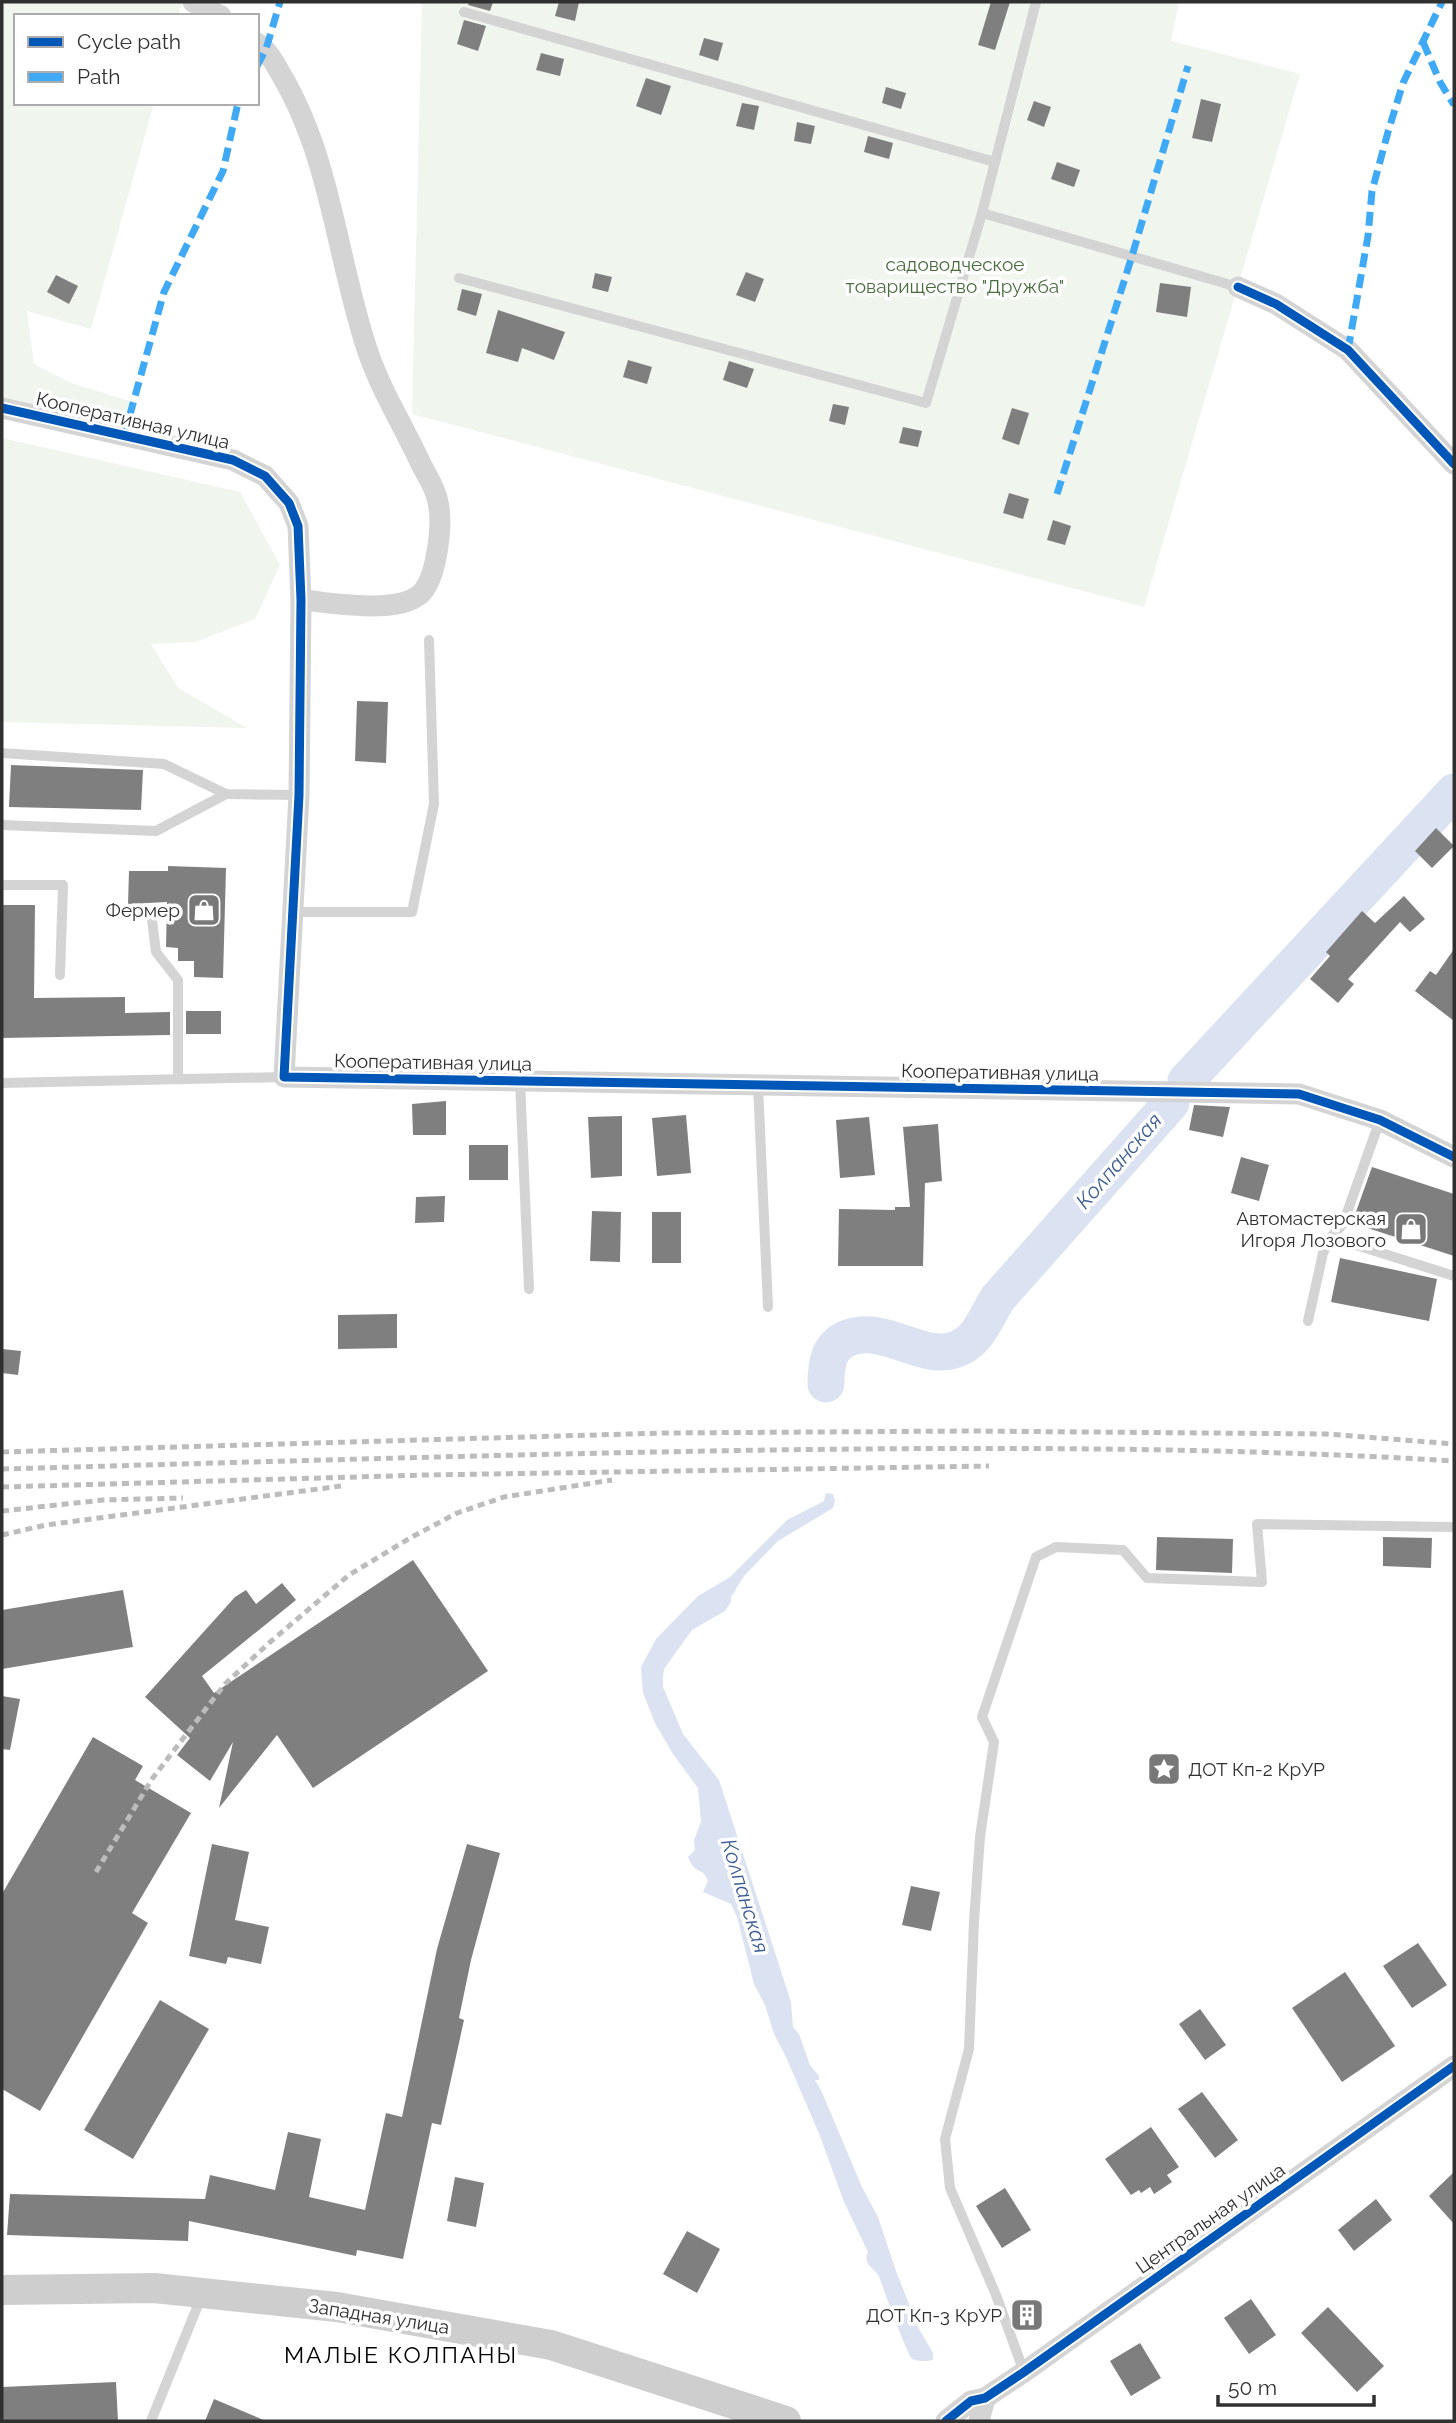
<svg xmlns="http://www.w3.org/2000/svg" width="1456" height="2423" font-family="Raleway,sans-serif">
  <rect width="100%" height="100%" fill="#fff"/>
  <!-- green -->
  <g fill="#f0f5ed">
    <polygon points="2,2 182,2 178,16 16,16 16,103 154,103 91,329 27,311 34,364 71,383 133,402 124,436 2,408"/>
    <polygon points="422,2 1179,2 1171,41 1300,74 1144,607 412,414"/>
    <polygon points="2,438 240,492 280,565 255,619 195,642 151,644 178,688 247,728 2,722"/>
  </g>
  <!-- water -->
  <path fill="#dbe3f2" d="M826 1493 833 1494 835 1501 833 1508 778 1541 744 1576 731 1597V1602L725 1611 692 1630 664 1669 663 1678V1687L683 1734 719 1780 791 2002 793 2027 799 2034 810 2065 819 2076V2080H815L821 2090 862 2187 878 2217 896 2271 918 2327 933 2353V2360C927 2361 918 2362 912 2359 908 2356 883 2289 880 2279 876 2267 862 2267 868 2252L844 2202 820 2136 786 2057 774 2034 765 2005 754 1984 737 1917 731 1904 703 1892 708 1881C703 1866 695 1876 688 1857L695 1850 694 1840 701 1821 698 1788 673 1754 655 1723 643 1693 641 1667 656 1639 698 1596 730 1577 787 1520 824 1501Z"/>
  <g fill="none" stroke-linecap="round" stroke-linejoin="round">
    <!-- river -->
    <g stroke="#dbe3f2" stroke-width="37">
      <polyline points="1186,1081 1454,792"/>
      <path d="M826 1384C826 1365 828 1346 848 1338 884 1324 922 1361 954 1350 979 1342 985 1318 998 1298L1171 1103"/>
    </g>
  </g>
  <!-- building -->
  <g fill="#7f7f7f">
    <polygon points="469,2 493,2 490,11 468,5"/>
    <polygon points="559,2 579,2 575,21 555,16"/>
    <polygon points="991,2 1010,2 995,50 978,45"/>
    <polygon points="464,20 486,26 478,51 457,44"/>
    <polygon points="704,38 723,43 718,61 699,55"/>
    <polygon points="541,53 564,59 560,76 536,70"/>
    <polygon points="646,78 671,86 661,115 636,106"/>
    <polygon points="886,87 906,93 901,109 882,103"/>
    <polygon points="1201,99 1221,104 1212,142 1192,138"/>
    <polygon points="1034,101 1051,107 1044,127 1027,120"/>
    <polygon points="742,103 759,106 754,130 736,126"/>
    <polygon points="797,122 815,126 811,144 794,141"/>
    <polygon points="868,136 893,143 889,159 864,152"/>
    <polygon points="1057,162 1080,170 1074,187 1051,179"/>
    <polygon points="746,272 764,279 755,302 736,295"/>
    <polygon points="595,273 612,277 608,292 592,288"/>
    <polygon points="56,275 78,286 69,304 47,292"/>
    <polygon points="1160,283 1191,287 1187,317 1156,312"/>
    <polygon points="462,289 482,294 476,316 457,310"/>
    <polygon points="498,310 565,332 554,360 522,348 518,362 486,353"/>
    <polygon points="628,360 652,367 647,384 623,377"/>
    <polygon points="729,361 754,369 747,388 723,380"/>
    <polygon points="833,404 849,407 845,425 829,421"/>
    <polygon points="1012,408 1029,413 1019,445 1002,439"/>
    <polygon points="903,427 922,431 918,447 899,443"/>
    <polygon points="1009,493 1029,499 1023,519 1003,513"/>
    <polygon points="1053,520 1071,526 1065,545 1047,540"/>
    <polygon points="357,701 388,702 386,763 355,761"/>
    <polygon points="11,765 143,770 141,810 9,807"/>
    <polygon points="1436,828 1454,846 1432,868 1415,851"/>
    <polygon points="168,866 226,868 223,978 194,977 194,961 178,961 178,948 166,947 167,902 128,904 129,871 168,871"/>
    <polygon points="1404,896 1425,919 1410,932 1400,922 1348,979 1354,984 1338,1003 1310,979 1330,956 1326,952 1362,911 1375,923"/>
    <polygon points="2,905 35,905 34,998 125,997 125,1013 170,1012 170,1035 2,1038"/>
    <polygon points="1454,949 1454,1021 1415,991 1430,971 1436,975"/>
    <rect x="186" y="1011" width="35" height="23"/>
    <polygon points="446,1101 446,1135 413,1135 412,1104"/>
    <polygon points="1194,1105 1230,1107 1223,1137 1189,1130"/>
    <polygon points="686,1115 691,1173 657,1176 652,1118"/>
    <polygon points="622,1116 622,1176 591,1178 588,1117"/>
    <polygon points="869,1117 875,1175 840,1178 836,1120"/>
    <polygon points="938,1124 942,1181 925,1183 923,1266 838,1266 839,1209 895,1210 895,1207 910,1207 903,1127"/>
    <rect x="469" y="1145" width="39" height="35"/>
    <polygon points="1241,1157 1269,1165 1259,1201 1231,1193"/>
    <polygon points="1372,1167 1454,1194 1454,1256 1352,1223"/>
    <polygon points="445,1196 444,1222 415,1223 416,1197"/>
    <polygon points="592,1211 621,1212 620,1262 590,1261"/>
    <rect x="652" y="1212" width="29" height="51"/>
    <polygon points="1340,1258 1437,1279 1429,1321 1331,1302"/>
    <polygon points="397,1314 397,1348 338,1349 338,1315"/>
    <polygon points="2,1349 21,1351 18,1375 2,1373"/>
    <polygon points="1157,1537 1233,1539 1232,1573 1156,1570"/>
    <polygon points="1383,1537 1432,1538 1431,1568 1383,1566"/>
    <polygon points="413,1560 488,1671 313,1788 277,1735 219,1808 233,1742 210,1781 177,1755 190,1738 145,1697 235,1597 246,1590 256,1604 282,1583 296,1600 202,1676 214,1693"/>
    <polygon points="123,1590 133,1647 2,1669 2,1610"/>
    <polygon points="2,1696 20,1699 10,1750 2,1749"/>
    <polygon points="93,1737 143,1766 135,1780 191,1813 132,1913 148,1923 40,2111 2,2089 2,1894"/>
    <polygon points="212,1844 249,1852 235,1920 269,1927 261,1964 228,1957 226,1964 189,1956"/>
    <polygon points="467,1844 500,1853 471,1960 459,2018 464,2020 441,2125 432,2123 403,2259 357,2250 356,2256 189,2221 188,2241 7,2235 10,2194 205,2199 210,2175 275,2190 288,2132 321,2139 309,2197 365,2210 386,2113 402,2117 437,1949"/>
    <polygon points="911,1886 940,1892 931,1931 902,1925"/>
    <polygon points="1418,1943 1447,1985 1412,2008 1383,1966"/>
    <polygon points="1345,1972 1395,2046 1342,2082 1292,2008"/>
    <polygon points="160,2000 209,2029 133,2159 84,2130"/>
    <polygon points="1200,2009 1226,2045 1205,2060 1179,2024"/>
    <polygon points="1202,2092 1238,2140 1215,2158 1178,2109"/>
    <polygon points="1151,2127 1179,2167 1167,2175 1172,2182 1154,2194 1150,2187 1141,2193 1139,2190 1131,2195 1105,2159"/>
    <polygon points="1454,2172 1454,2224 1429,2196"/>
    <polygon points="455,2177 484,2183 476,2227 447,2221"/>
    <polygon points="1005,2188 1031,2230 1002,2248 976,2206"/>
    <polygon points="1376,2199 1392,2220 1354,2251 1338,2230"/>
    <polygon points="687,2231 720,2249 697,2293 663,2274"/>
    <polygon points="1251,2299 1276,2335 1249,2354 1224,2318"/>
    <polygon points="1328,2307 1384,2366 1357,2392 1301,2333"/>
    <polygon points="1140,2343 1161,2378 1131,2396 1110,2361"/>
    <polygon points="116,2382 118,2421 2,2421 2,2387"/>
    <polygon points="214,2399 266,2421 205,2421"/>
  </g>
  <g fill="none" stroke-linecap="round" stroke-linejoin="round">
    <!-- lane -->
    <g stroke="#d4d4d4" stroke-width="10">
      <polyline points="464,12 995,162"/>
      <polyline points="982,213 1238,287"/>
      <polyline points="459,278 926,403 982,213 1036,2"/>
      <polyline points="2,753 164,764 226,794 299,795"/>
      <polyline points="2,825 156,831 226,794"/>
      <polyline points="2,885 63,885 60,975"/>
      <polyline points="293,912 412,912 434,804 429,640"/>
      <polyline points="152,920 156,952 178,980 178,1079"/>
      <polyline points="520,1081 529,1289"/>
      <polyline points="2,1083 284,1077"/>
      <polyline points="758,1085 768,1307"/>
      <polyline points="1380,1120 1343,1224 1331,1237 1454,1276"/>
      <polyline points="1308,1321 1323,1253 1331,1237"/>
      <polyline points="1024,2372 996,2295 950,2188 945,2139 969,2049 974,1921 980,1837 994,1742 982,1717 1036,1557 1056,1547 1123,1550 1147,1578 1262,1582 1257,1524 1451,1527"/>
      <polyline points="151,2421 202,2295"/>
    </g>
    <!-- street -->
    <g stroke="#d4d4d4" stroke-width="21">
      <polyline points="193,2 221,16"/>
      <path d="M257 43C269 51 275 64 282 76 331 159 337 259 367 349 380 389 403 425 421 464 427 476 436 489 438 502 443 524 437 572 424 590 404 617 331 602 301 600"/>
      <polyline points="1238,287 1276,304 1348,350 1454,464"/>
      <polyline points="2,408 233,460 265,476 289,503 298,526 301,600 299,795 284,1077 1299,1094 1380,1120 1454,1157"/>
      <polyline points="946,2421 971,2401 985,2398 1024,2372 1454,2066"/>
      <polyline points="979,2421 985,2398"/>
    </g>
    <!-- secondary -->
    <polyline stroke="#cecece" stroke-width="30" points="2,2290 154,2288 337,2307 551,2345 786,2421"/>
    <!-- rail -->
    <g stroke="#bcbcbc" stroke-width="5" stroke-dasharray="7 5" stroke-linecap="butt">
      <polyline points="2,1452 664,1433 970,1431 1327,1434 1454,1444"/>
      <path d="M2 1469C257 1462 513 1454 768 1450 997 1447 1226 1447 1454 1461"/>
      <polyline points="2,1487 426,1475 989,1466"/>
      <polyline points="2,1511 103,1500 183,1498"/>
      <polyline points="2,1535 46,1525 341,1486"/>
      <polyline points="96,1872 152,1779 225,1684 269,1643 349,1575 410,1538 457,1513 504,1497 612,1480"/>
    </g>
    <!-- quiet -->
    <g stroke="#3fa9f5" stroke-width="7" stroke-dasharray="14 7" stroke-linecap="butt">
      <polyline points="1423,42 1440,82 1454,105"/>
      <polyline points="257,66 266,49 280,2"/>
      <polyline points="1348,350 1368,236 1372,191 1388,132 1403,83 1442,2"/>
      <polyline points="124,436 164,292 223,171 238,103"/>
      <polyline points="1057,494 1132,256 1188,66"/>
    </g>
    <defs>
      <g id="cycleway">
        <polyline points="1238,287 1276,304 1348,350 1454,464"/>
        <polyline points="2,408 233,460 265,476 289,503 298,526 301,600 299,795 284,1077 1299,1094 1380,1120 1454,1157"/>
        <polyline points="946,2421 971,2401 985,2398 1024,2372 1454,2066"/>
      </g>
    </defs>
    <!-- cycleway casing -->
    <use href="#cycleway" stroke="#fff" stroke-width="13"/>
    <!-- cycleway -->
    <use href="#cycleway" stroke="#0057b8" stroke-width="9"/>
  </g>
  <!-- icons -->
  <defs>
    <symbol id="shop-square" viewBox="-11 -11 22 22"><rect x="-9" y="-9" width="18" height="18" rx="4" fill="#787878" stroke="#fff"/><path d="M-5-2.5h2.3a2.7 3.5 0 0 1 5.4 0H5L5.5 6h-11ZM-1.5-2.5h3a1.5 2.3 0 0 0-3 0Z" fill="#fff"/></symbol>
    <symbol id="sight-square" viewBox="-11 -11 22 22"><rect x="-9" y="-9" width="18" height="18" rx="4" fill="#787878" stroke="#fff"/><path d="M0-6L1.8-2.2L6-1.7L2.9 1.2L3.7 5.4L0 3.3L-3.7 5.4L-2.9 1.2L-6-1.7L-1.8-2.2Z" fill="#fff"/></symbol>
    <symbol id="building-square" viewBox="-11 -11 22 22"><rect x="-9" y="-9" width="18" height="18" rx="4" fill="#787878" stroke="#fff"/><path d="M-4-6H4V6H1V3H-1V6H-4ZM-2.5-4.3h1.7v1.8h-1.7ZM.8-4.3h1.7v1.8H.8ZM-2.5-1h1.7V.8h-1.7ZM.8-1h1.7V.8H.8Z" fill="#fff"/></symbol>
  </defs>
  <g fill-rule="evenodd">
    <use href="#shop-square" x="185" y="891" width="38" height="38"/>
    <use href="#shop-square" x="1392" y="1210" width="38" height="38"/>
    <use href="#sight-square" x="1145" y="1750" width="38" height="38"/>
    <use href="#building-square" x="1008" y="2296" width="38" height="38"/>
  </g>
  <g text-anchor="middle" stroke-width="7" stroke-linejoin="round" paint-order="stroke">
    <!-- park labels -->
    <g font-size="19" fill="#486d3c" stroke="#fff">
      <text x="955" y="271">садоводческое<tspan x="955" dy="22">товарищество "Дружба"</tspan></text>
    </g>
    <!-- street labels -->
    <g font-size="19" fill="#303030" stroke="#fff">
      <text transform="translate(133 420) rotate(13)" y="7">Кооперативная улица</text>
      <text transform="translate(433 1062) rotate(1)" y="7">Кооперативная улица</text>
      <text transform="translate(1000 1072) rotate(1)" y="7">Кооперативная улица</text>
      <text transform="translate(1210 2218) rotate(-35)" y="7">Центральная улица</text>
      <text transform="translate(379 2316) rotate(9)" y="7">Западная улица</text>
    </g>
    <!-- poi labels -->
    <g font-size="19" fill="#303030" stroke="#fff" text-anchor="end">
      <text x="180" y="917">Фермер</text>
      <text x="1386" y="1225">Автомастерская<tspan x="1386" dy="22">Игоря Лозового</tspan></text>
      <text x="1188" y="1776" text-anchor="start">ДОТ Кп-2 КрУР</text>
      <text x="1002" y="2322">ДОТ Кп-3 КрУР</text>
    </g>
    <!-- water labels -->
    <g font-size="21" font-style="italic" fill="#3c5d94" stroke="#fff">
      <text transform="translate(1119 1161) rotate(-49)" y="7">Колпанская</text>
      <text transform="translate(745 1896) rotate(73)" y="7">Колпанская</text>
    </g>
    <!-- quarter labels -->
    <g font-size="23" letter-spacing="2" fill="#000" stroke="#fff">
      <text x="401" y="2363">МАЛЫЕ КОЛПАНЫ</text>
    </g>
  </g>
  <!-- border -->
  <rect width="1456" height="2423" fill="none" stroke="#303030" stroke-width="7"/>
  <!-- legend -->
  <rect x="14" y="14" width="245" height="91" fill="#ffffff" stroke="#acacac" stroke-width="2"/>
  <rect x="28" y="37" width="35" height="10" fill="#0057b8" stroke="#acacac" stroke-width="2"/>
  <text x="77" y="49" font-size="21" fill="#303030">Cycle path</text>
  <rect x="28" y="72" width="35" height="10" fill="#3fa9f5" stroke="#acacac" stroke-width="2"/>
  <text x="77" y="84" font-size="21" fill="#303030">Path</text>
  <!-- scale -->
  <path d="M1218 2395v10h156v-10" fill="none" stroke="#303030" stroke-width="3.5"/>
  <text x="1228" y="2395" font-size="21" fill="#303030" stroke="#ffffff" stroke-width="5" paint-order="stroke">50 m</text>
</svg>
